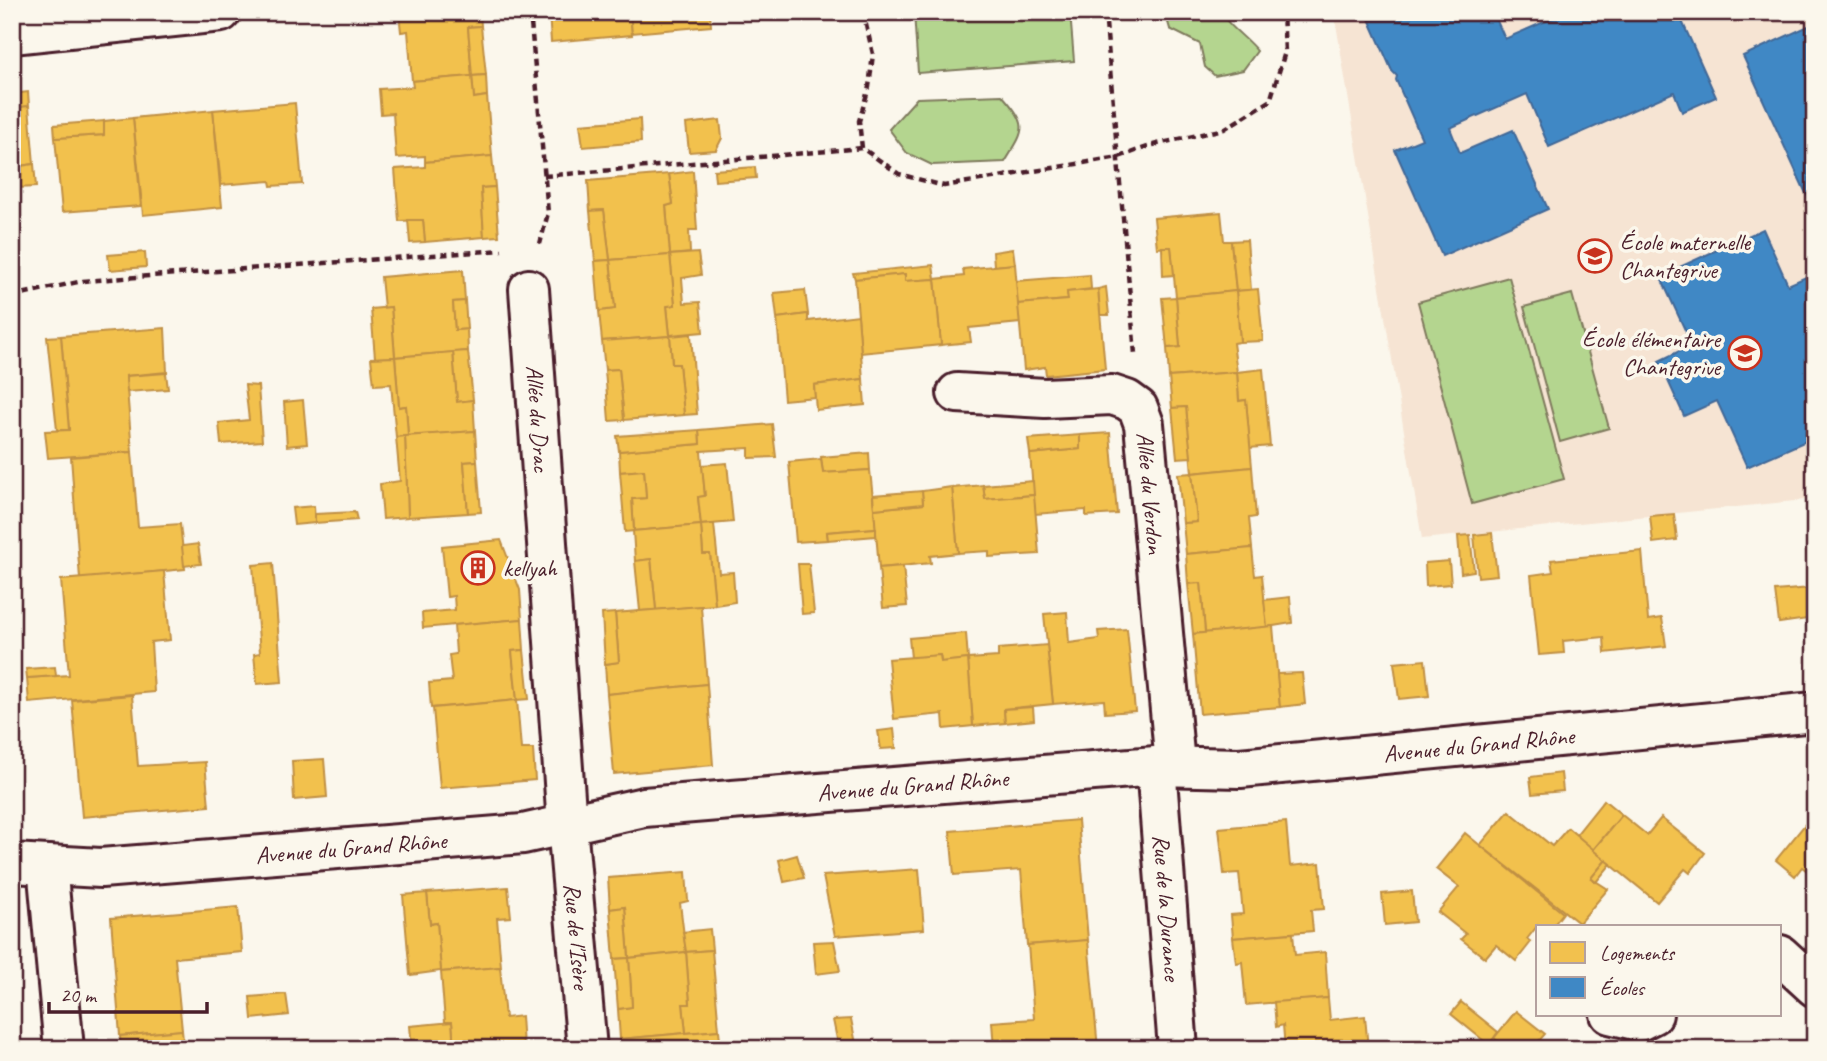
<svg xmlns="http://www.w3.org/2000/svg" width="1827" height="1061" font-family="Caveat,sans-serif">
  <rect width="100%" height="100%" fill="#fbf7ec"/>
  <filter id="ink" filterUnits="userSpaceOnUse"><feTurbulence type="fractalNoise" baseFrequency=".0143" numOctaves="2"/><feDisplacementMap in="SourceGraphic" scale="14" xChannelSelector="R" yChannelSelector="G"/><feConvolveMatrix kernelMatrix="1 2 1 2 8 2 1 2 1" color-interpolation-filters="sRGB"/></filter>
  <g filter="url(#ink)">
    <!-- built -->
    <polygon fill="#f6e4d3" points="1334,12 1815,12 1815,499 1422,539"/>
    <!-- green -->
    <g fill="#b4d58f" stroke="#7f7a5d" stroke-width="2">
      <polygon points="914,12 1070,12 1074,61 918,73"/>
      <path d="M1165 12H1222C1225 24 1247 38 1257 51L1243 70 1215 76 1205 67 1200 44 1170 29Z"/>
      <path d="M1002 95C1029 126 1026 128 1005 162L932 165 907 153 889 129 917 98Z"/>
      <polygon points="1509,277 1564,479 1472,504 1418,302"/>
      <polygon points="1572,294 1609,428 1560,442 1524,307"/>
    </g>
    <!-- homes -->
    <g fill="#f2c14e" stroke="#c09044" stroke-width="2">
      <polygon points="399,12 480,12 481,26 468,27 472,76 412,81 408,31 401,32"/>
      <polygon points="549,12 630,12 632,35 551,42"/>
      <polygon points="630,12 710,12 711,26 632,33"/>
      <polygon points="481,26 486,75 472,76 468,27"/>
      <polygon points="486,75 487,96 474,98 472,76"/>
      <polygon points="472,76 474,98 487,96 492,156 425,162 425,156 396,158 393,113 381,114 379,89 413,87 412,81"/>
      <polygon points="28,92 29,106 12,108 12,94"/>
      <polygon points="295,103 302,184 271,186 270,181 221,185 213,110"/>
      <polygon points="29,106 34,164 14,167 16,188 12,189 12,108"/>
      <polygon points="213,110 222,207 143,215 133,118"/>
      <polygon points="133,118 141,206 62,212 55,138 104,135 104,121"/>
      <polygon points="640,119 641,142 583,147 580,124"/>
      <polygon points="720,120 722,138 716,150 689,152 686,124"/>
      <polygon points="104,121 104,135 55,138 54,125"/>
      <polygon points="492,156 495,187 481,188 484,237 425,242 423,220 399,221 395,169 425,167 425,162"/>
      <polygon points="34,164 36,187 16,188 14,167"/>
      <polygon points="755,167 756,178 715,181 714,170"/>
      <polygon points="693,171 697,230 689,230 690,253 670,255 666,206 673,204 669,174"/>
      <polygon points="669,174 673,204 666,206 670,255 610,260 604,210 590,211 588,181"/>
      <polygon points="495,187 499,236 484,237 481,188"/>
      <polygon points="604,210 610,260 595,261 590,211"/>
      <polygon points="1221,212 1224,241 1231,241 1236,291 1176,297 1171,247 1157,248 1154,218"/>
      <polygon points="408,220 423,220 425,242 410,243"/>
      <polygon points="1247,240 1251,290 1236,291 1231,241"/>
      <polygon points="1162,247 1171,247 1174,275 1163,276"/>
      <polygon points="1013,249 1015,264 994,266 993,252"/>
      <polygon points="145,252 146,267 110,270 108,255"/>
      <polygon points="698,253 701,275 682,278 684,303 700,302 703,332 670,335 667,306 675,305 670,255"/>
      <polygon points="670,255 675,305 667,306 670,336 602,341 599,311 615,309 610,260"/>
      <polygon points="610,260 615,309 599,311 595,261"/>
      <polygon points="1015,264 1020,323 969,328 971,342 941,345 935,279 964,276 963,269"/>
      <polygon points="933,265 935,279 905,281 905,274 855,279 853,273"/>
      <polygon points="463,270 465,301 453,302 455,330 467,329 468,351 395,357 391,307 384,308 381,277"/>
      <polygon points="905,274 905,281 935,279 941,345 861,353 855,279"/>
      <polygon points="1090,275 1091,289 1067,292 1068,300 1018,304 1016,281"/>
      <polygon points="1106,287 1109,315 1100,315 1098,289"/>
      <polygon points="1098,289 1105,369 1046,375 1045,367 1024,370 1018,304 1068,300 1067,292"/>
      <polygon points="1258,289 1263,341 1240,342 1236,291"/>
      <polygon points="805,290 808,314 777,318 774,293"/>
      <polygon points="1236,291 1240,342 1233,343 1237,372 1169,377 1167,348 1180,347 1176,297"/>
      <polygon points="1176,297 1180,347 1167,348 1162,298"/>
      <polygon points="465,301 467,329 455,330 453,302"/>
      <polygon points="391,307 395,357 375,358 371,309"/>
      <polygon points="808,314 808,321 858,315 863,379 814,385 815,397 784,400 777,318"/>
      <polygon points="165,328 167,372 126,376 132,452 48,458 45,431 69,430 61,336"/>
      <polygon points="691,334 697,414 684,415 679,364 672,364 670,336"/>
      <polygon points="61,336 69,430 57,430 47,337"/>
      <polygon points="670,336 672,364 679,364 684,415 624,420 619,369 605,370 602,341"/>
      <polygon points="468,351 473,400 457,402 453,352"/>
      <polygon points="453,352 457,402 473,400 475,431 408,436 406,406 399,407 395,357"/>
      <polygon points="395,357 399,407 406,406 408,436 396,437 391,384 374,385 371,358"/>
      <polygon points="619,369 624,420 609,421 605,370"/>
      <polygon points="1263,369 1270,446 1250,448 1246,400 1239,401 1237,372"/>
      <polygon points="1237,372 1239,401 1246,400 1252,467 1192,473 1186,407 1172,408 1169,377"/>
      <polygon points="166,373 168,389 127,392 126,376"/>
      <polygon points="863,379 865,405 816,410 814,385"/>
      <polygon points="245,385 258,386 262,441 221,444 219,423 249,420"/>
      <polygon points="303,400 307,444 287,446 284,402"/>
      <polygon points="1186,407 1191,457 1177,458 1172,408"/>
      <polygon points="772,424 776,457 749,458 749,448 701,451 705,496 698,497 701,525 634,531 632,499 646,498 644,470 620,472 619,451 700,444 699,430"/>
      <polygon points="699,430 700,444 619,451 617,436"/>
      <polygon points="475,431 477,461 464,462 468,513 408,517 405,436"/>
      <polygon points="1110,433 1117,514 1086,516 1086,510 1035,514 1030,454 1080,449 1080,435"/>
      <polygon points="1080,435 1080,449 1030,454 1028,439"/>
      <polygon points="405,436 408,517 383,519 380,484 400,481 396,437"/>
      <polygon points="132,452 138,527 180,524 185,569 80,579 71,457"/>
      <polygon points="869,453 870,470 823,473 821,457"/>
      <polygon points="821,459 823,473 870,470 876,528 827,532 828,540 796,542 789,462"/>
      <polygon points="477,461 481,512 468,513 464,462"/>
      <polygon points="727,463 733,522 701,525 698,497 705,496 702,465"/>
      <polygon points="1252,467 1256,517 1249,518 1252,548 1186,554 1183,523 1197,522 1192,473"/>
      <polygon points="644,470 646,498 632,499 634,531 625,532 620,472"/>
      <polygon points="1192,473 1197,522 1183,523 1178,474"/>
      <polygon points="1033,481 1034,495 985,499 983,485"/>
      <polygon points="983,485 985,499 1034,495 1039,554 989,557 989,551 958,553 952,488"/>
      <polygon points="952,487 958,553 930,556 931,563 879,568 874,509 923,504 922,491"/>
      <polygon points="922,491 923,504 874,509 873,495"/>
      <polygon points="314,506 315,523 294,525 292,508"/>
      <polygon points="355,512 357,520 315,523 315,514"/>
      <polygon points="1674,514 1677,540 1653,543 1650,516"/>
      <polygon points="714,524 719,573 733,572 735,602 715,605 710,554 703,554 701,525"/>
      <polygon points="701,525 703,554 710,554 715,605 656,610 651,559 635,561 633,531"/>
      <polygon points="876,528 876,536 828,540 827,532"/>
      <polygon points="1492,533 1497,575 1478,577 1474,535"/>
      <polygon points="1470,535 1474,571 1461,573 1458,536"/>
      <polygon points="501,540 520,590 522,619 423,628 422,613 455,610 454,596 447,597 442,546"/>
      <polygon points="198,544 201,564 184,566 182,546"/>
      <polygon points="1252,548 1255,576 1262,575 1267,627 1205,633 1201,583 1188,584 1186,554"/>
      <polygon points="1815,550 1815,623 1814,618 1779,623 1775,591 1811,588 1807,551"/>
      <polygon points="1642,551 1648,620 1662,618 1666,646 1605,653 1604,637 1563,641 1564,653 1539,655 1531,575 1553,572 1551,560"/>
      <polygon points="651,559 656,610 640,611 635,561"/>
      <polygon points="1449,561 1451,584 1426,586 1425,563"/>
      <polygon points="273,563 282,682 257,684 254,654 260,653 253,565"/>
      <polygon points="798,564 809,564 814,613 802,614"/>
      <polygon points="903,566 907,606 883,608 879,568"/>
      <polygon points="164,571 170,640 151,642 154,692 29,703 27,678 69,675 61,580"/>
      <polygon points="1201,583 1205,633 1193,634 1188,584"/>
      <polygon points="1290,597 1292,623 1267,627 1264,600"/>
      <polygon points="701,606 707,684 607,694 605,664 619,662 615,613"/>
      <polygon points="1067,612 1069,643 1099,639 1098,631 1127,629 1135,711 1105,713 1104,700 1053,704 1044,614"/>
      <polygon points="615,613 619,662 605,664 602,614"/>
      <polygon points="522,619 524,650 512,651 517,700 431,708 429,683 452,681 449,655 456,654 454,625"/>
      <polygon points="1273,626 1280,707 1200,714 1193,634"/>
      <polygon points="966,633 968,659 941,662 940,655 911,658 909,638"/>
      <polygon points="1047,645 1053,704 1004,709 1005,723 973,726 968,659 998,657 998,649"/>
      <polygon points="524,650 529,699 517,700 512,651"/>
      <polygon points="940,655 941,662 968,659 973,726 944,729 943,714 894,719 888,659"/>
      <polygon points="1425,660 1429,696 1399,699 1394,663"/>
      <polygon points="55,667 56,676 27,678 26,669"/>
      <polygon points="1302,673 1305,704 1280,707 1277,674"/>
      <polygon points="707,684 713,765 614,774 607,694"/>
      <polygon points="132,695 138,766 205,762 209,806 82,817 72,700"/>
      <polygon points="517,700 521,749 533,749 535,780 440,788 433,708"/>
      <polygon points="1033,707 1034,720 1005,723 1004,709"/>
      <polygon points="894,729 896,748 881,749 878,731"/>
      <polygon points="324,759 327,797 294,800 292,761"/>
      <polygon points="1561,773 1563,791 1532,794 1530,777"/>
      <polygon points="1604,800 1622,815 1593,850 1576,835"/>
      <polygon points="1509,811 1552,846 1568,828 1606,860 1591,878 1608,889 1579,923 1480,845"/>
      <polygon points="1815,812 1815,877 1802,867 1795,876 1776,860"/>
      <polygon points="1622,815 1647,835 1661,818 1705,853 1690,873 1685,869 1657,902 1593,850"/>
      <polygon points="1078,820 1088,940 1027,945 1021,870 954,875 950,831"/>
      <polygon points="1286,822 1290,866 1320,863 1324,909 1311,910 1313,931 1233,938 1231,915 1243,914 1239,873 1224,874 1219,828"/>
      <polygon points="1465,833 1563,913 1553,926 1538,925 1527,939 1531,942 1516,961 1496,945 1485,958 1461,939 1466,934 1438,912 1459,887 1436,869"/>
      <polygon points="797,855 804,878 784,882 779,860"/>
      <polygon points="1606,860 1611,864 1596,882 1591,878"/>
      <polygon points="919,869 924,929 835,936 823,876"/>
      <polygon points="686,872 688,901 680,903 686,952 629,958 625,907 610,909 608,878"/>
      <polygon points="508,887 511,917 497,918 501,967 441,972 437,923 430,924 427,893"/>
      <polygon points="1412,891 1415,922 1385,925 1382,894"/>
      <polygon points="427,893 430,924 437,923 441,971 410,975 403,895"/>
      <polygon points="238,907 242,952 175,958 182,1030 120,1036 111,918"/>
      <polygon points="625,907 629,958 614,959 610,909"/>
      <polygon points="710,929 712,950 686,952 683,932"/>
      <polygon points="1293,933 1295,955 1325,952 1328,998 1246,1005 1242,962 1236,963 1233,938"/>
      <polygon points="1088,940 1098,1049 994,1049 992,1022 1034,1019 1028,945"/>
      <polygon points="834,941 840,971 816,974 813,942"/>
      <polygon points="712,950 719,1030 686,1033 683,1004 690,1004 686,952"/>
      <polygon points="686,952 690,1004 683,1004 686,1033 620,1039 618,1009 632,1007 629,958"/>
      <polygon points="629,958 632,1007 618,1009 614,959"/>
      <polygon points="500,967 505,1018 521,1016 523,1046 454,1049 452,1022 445,1022 441,972"/>
      <polygon points="286,994 289,1015 252,1019 250,997"/>
      <polygon points="1328,998 1330,1020 1365,1016 1368,1049 1285,1049 1283,1025 1276,1027 1274,1002"/>
      <polygon points="1461,1002 1498,1032 1489,1045 1451,1014"/>
      <polygon points="1516,1011 1545,1034 1532,1049 1507,1049 1494,1038"/>
      <polygon points="851,1019 857,1049 839,1049 833,1020"/>
      <polygon points="452,1022 454,1049 412,1049 410,1026"/>
      <polygon points="182,1030 184,1049 121,1049 120,1036"/>
      <polygon points="719,1030 721,1049 621,1049 620,1039"/>
      <polygon points="309,1040 309,1049 299,1049 298,1041"/>
    </g>
    <!-- schools -->
    <g fill="#3f88c5" stroke="#426897" stroke-width="2">
      <polygon points="1366,12 1493,12 1505,39 1567,12 1678,12 1716,97 1682,112 1674,92 1549,147 1527,94 1450,128 1460,153 1513,130 1548,209 1442,256 1395,150 1422,139 1396,80 1397,76 1392,71"/>
      <polygon points="1815,23 1815,213 1743,56"/>
      <polygon points="1763,229 1788,285 1815,273 1815,437 1747,467 1717,401 1684,416 1659,361 1692,345 1660,276"/>
    </g>
    <g fill="none" stroke-linecap="round" stroke-linejoin="round">
      <defs>
        <g id="minor">
          <polyline points="12,34 221,12"/>
          <path id="s1" d="M529 289 567 825 587 1049"/>
          <path id="s2" d="M957 393 1045 398 1112 395 1127 400 1138 408 1144 424 1175 765"/>
          <path id="s3" d="M1156 766 1178 1049"/>
          <path id="s4" d="M12 863 101 868 523 834 644 807 1156 766 1240 768 1815 712"/>
          <polyline points="47,865 64,1049"/>
          <polyline points="1780,955 1815,987"/>
          <polyline points="1610,1014 1639,1021 1653,1014"/>
        </g>
      </defs>
      <!-- minor casing -->
      <use href="#minor" stroke="#4a1f2b" stroke-width="44"/>
      <!-- path -->
      <g stroke="#4a1f2b" stroke-width="4.5" stroke-dasharray="7 5" stroke-linecap="butt">
        <polyline points="530,12 548,213 540,244"/>
        <polyline points="863,12 873,54 869,87 859,121 862,148 899,174 944,186 1119,157 1153,145 1224,129 1270,101 1285,52 1283,12"/>
        <polyline points="1105,12 1135,354"/>
        <polyline points="544,176 862,148"/>
        <polyline points="12,296 83,281 502,250"/>
      </g>
      <!-- minor -->
      <use href="#minor" stroke="#fbf7ec" stroke-width="38"/>
    </g>
  </g>
  <!-- icons -->
  <defs>
    <symbol id="school-ring" viewBox="-11 -11 22 22"><circle r="9.5" fill="#fbf7ec" stroke="#c8321e" stroke-width="1.5"/><path d="M0-5L7-2L0 1L-7-2ZM-4 1L0 2.5L4 1V4Q0 6-4 4Z" fill="#c8321e"/></symbol>
    <symbol id="building-ring" viewBox="-11 -11 22 22"><circle r="9.5" fill="#fbf7ec" stroke="#c8321e" stroke-width="1.5"/><path d="M-4-6H4V6H1V3H-1V6H-4ZM-2.5-4.3h1.7v1.8h-1.7ZM.8-4.3h1.7v1.8H.8ZM-2.5-1h1.7V.8h-1.7ZM.8-1h1.7V.8H.8Z" fill="#c8321e"/></symbol>
  </defs>
  <g fill-rule="evenodd">
    <use href="#school-ring" x="1576" y="237" width="38" height="38"/>
    <use href="#school-ring" x="1726" y="334" width="38" height="38"/>
    <use href="#building-ring" x="459" y="549" width="38" height="38"/>
  </g>
  <g text-anchor="middle" stroke-width="7" stroke-linejoin="round" paint-order="stroke">
    <!-- poi labels -->
    <g font-size="24" fill="#4a1f2b" stroke="#fbf7ec" text-anchor="start">
      <text x="1620" y="250">École maternelle<tspan x="1620" dy="28">Chantegrive</tspan></text>
      <text x="1720" y="347" text-anchor="end">École élémentaire<tspan x="1720" dy="28">Chantegrive</tspan></text>
      <text x="503" y="576">kellyah</text>
    </g>
    <!-- street labels -->
    <g font-size="24" fill="#4a1f2b" stroke="#fbf7ec">
      <text dy="8" stroke="none"><textPath href="#s1" startOffset="130">Allée du Drac</textPath></text>
      <text dy="8" stroke="none"><textPath href="#s2" startOffset="271">Allée du Verdon</textPath></text>
      <text dy="8" stroke="none"><textPath href="#s4" startOffset="1474">Avenue du Grand Rhône</textPath></text>
      <text dy="8" stroke="none"><textPath href="#s4" startOffset="906">Avenue du Grand Rhône</textPath></text>
      <text dy="8" stroke="none"><textPath href="#s4" startOffset="340">Avenue du Grand Rhône</textPath></text>
      <text dy="8" stroke="none"><textPath href="#s3" startOffset="142">Rue de la Durance</textPath></text>
      <text dy="8" stroke="none"><textPath href="#s1" startOffset="649">Rue de l'Isère</textPath></text>
    </g>
  </g>
  <!-- margin -->
  <rect width="1827" height="1061" fill="none" stroke="#fbf7ec" stroke-width="42"/>
  <rect x="21" y="21" width="1785" height="1019" fill="none" stroke="#4a1f2b" stroke-width="2.5" filter="url(#ink)"/>
  <!-- legend -->
  <rect x="1536" y="925" width="245" height="91" fill="#fbf7ec" stroke="#b4a19f" stroke-width="2"/>
  <rect x="1550" y="942" width="35" height="21" fill="#f2c14e" stroke="#b4a19f" stroke-width="2"/>
  <text x="1600" y="960" font-size="21" fill="#4a1f2b">Logements</text>
  <rect x="1550" y="977" width="35" height="21" fill="#3f88c5" stroke="#b4a19f" stroke-width="2"/>
  <text x="1600" y="995" font-size="21" fill="#4a1f2b">Écoles</text>
  <!-- scale -->
  <path d="M49 1002v10h158v-10" fill="none" stroke="#4a1f2b" stroke-width="3.5"/>
  <text x="60" y="1002" font-size="21" fill="#4a1f2b" stroke="#fbf7ec" stroke-width="5" paint-order="stroke">20 m</text>
</svg>
